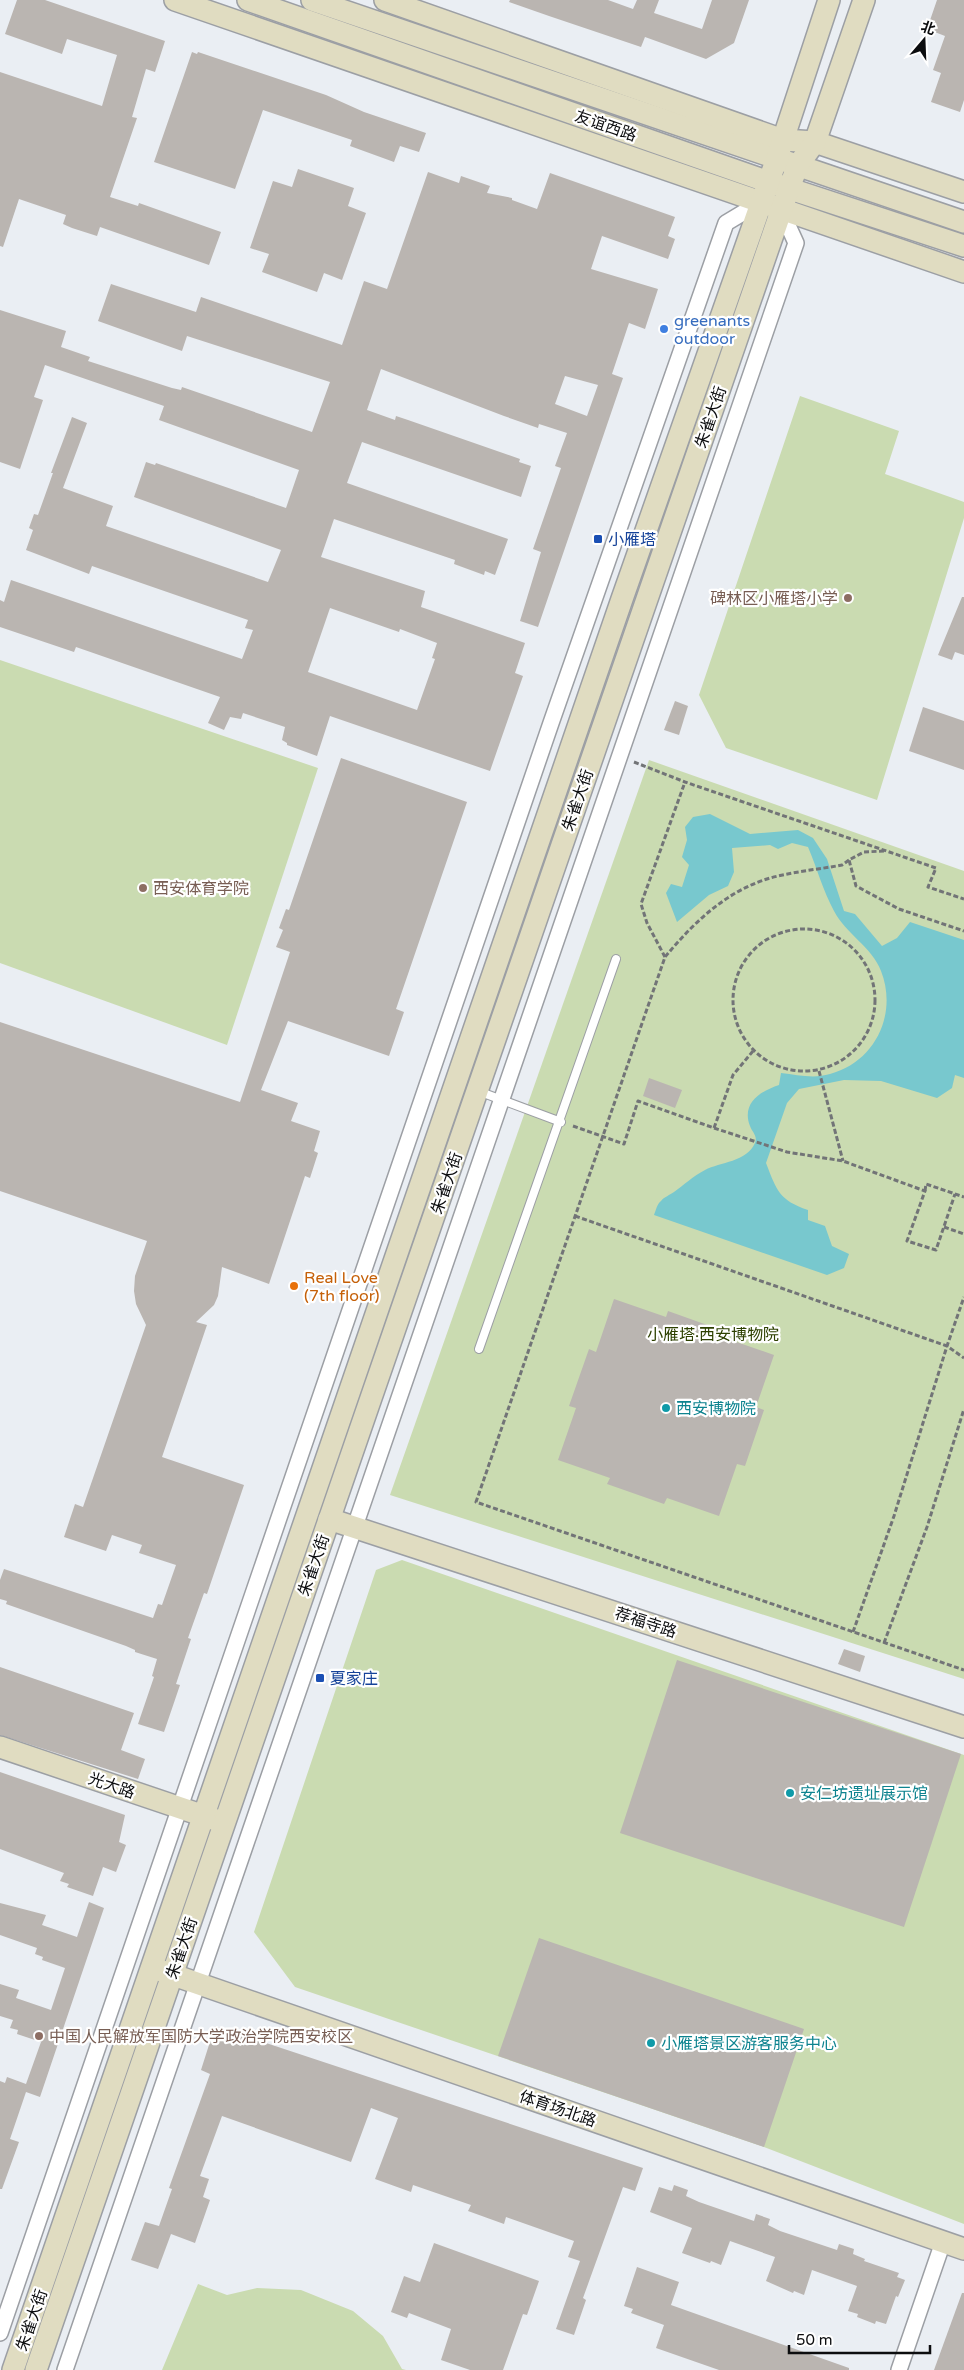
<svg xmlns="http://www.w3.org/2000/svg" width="964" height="2370" font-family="'Varela Round','Noto Sans SC',sans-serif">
  <rect width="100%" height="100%" fill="#eaeef3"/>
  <!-- green -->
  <g fill="#cadbb1">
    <polygon points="800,396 899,431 885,474 964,502 964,518 877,800 726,748 699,695"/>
    <polygon points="0,660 318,768 227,1045 0,963"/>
    <polygon points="649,760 964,871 964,1679 390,1495"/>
    <polygon points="402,1560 964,1755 964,2224 764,2147 295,1987 254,1932 376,1570"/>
    <polygon points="198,2284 227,2295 257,2288 301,2290 353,2311 383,2336 402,2369 406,2370 162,2370"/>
  </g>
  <!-- water -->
  <path fill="#78c8ce" d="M710 814 750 834 798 830 813 838 827 859 844 911 855 914 882 946 897 938 910 922 964 940V1078L955 1075 952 1088 937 1098 881 1081 844 1080 799 1089 787 1103 766 1163C777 1191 779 1200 808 1210V1220L825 1226 832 1246 849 1254 844 1268 827 1275 654 1215C656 1210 657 1204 661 1201 664 1197 670 1195 674 1192 684 1185 693 1176 705 1170 720 1162 747 1162 755 1143 758 1136 752 1132 750 1126 741 1103 761 1091 779 1085L781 1073C798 1075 814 1079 830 1074 875 1062 898 1014 881 971 872 947 846 934 834 911 823 891 817 868 808 847L792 843 778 849 770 845 732 848 734 872 728 886 709 895 677 922 666 893 671 884 682 887 689 865 682 857 687 840 685 827 693 817Z"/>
  <!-- building -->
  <g fill="#bab5b1" fill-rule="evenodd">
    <polygon points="17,0 45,0 165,41 155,72 146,69 132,117 137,118 110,197 138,206 139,203 221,232 209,265 100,227 97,236 72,228 63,224 66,215 19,199 3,247 0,246 0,72 102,106 117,55 67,39 62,54 5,34"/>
    <polygon points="510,0 608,0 633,9 637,0 659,0 654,13 702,29 712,0 749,0 734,43 706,59 645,37 641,47 549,16 509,2"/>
    <polygon points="937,0 964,0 964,100 960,112 931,102 941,73 933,70 945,36 927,29"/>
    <polygon points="192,52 197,54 198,52 326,95 364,112 426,133 419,152 400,146 394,162 350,146 352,140 263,110 235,189 154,162"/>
    <polygon points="298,169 354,188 348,206 366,213 342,280 324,273 317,292 262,272 269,254 250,248 273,181 292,187"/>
    <path d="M428 172 459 183 461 176 490 186 487 193 512 198V200L537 209 550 173 675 217 668 236 675 239 668 259 602 236 591 269 658 289 645 329 629 323 612 374 623 378 538 627 520 621 541 552 533 549 561 468 555 466 567 433 539 424 538 428 504 416 381 369 367 410 395 420 396 416 408 420 520 459 519 462 531 466 521 497 362 442 347 483 508 539 495 575 485 571 484 575 454 564 455 560 334 519 321 557 425 591 421 607 525 643 515 673 523 676 490 771 330 716 317 756 287 745V743L282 740 285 727 243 713 241 719 230 717 224 730 208 723 220 697 76 647 74 652 0 627V600L4 602 11 580 242 659 253 630 245 628 248 620 92 566 89 574 26 550 33 530 29 528 34 514 38 515 53 473H51L72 417 87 423 63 488 113 506 106 526 268 582 281 550 134 497 146 462 155 465 156 463 286 508 299 470 159 420 164 406 45 365 34 397 43 400 20 469 0 462V310L66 331 61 347 90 357 88 361 172 388 181 390 182 387 312 432 330 382 187 336 182 351 98 321 111 284 196 312 201 297 342 345 364 281 387 289ZM565 376 598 385 587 416 555 404ZM330 608 399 632 400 629 437 643 432 658 435 659 417 710 308 672Z"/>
    <polygon points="962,597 964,597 964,655 955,652 952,660 938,655"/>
    <polygon points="675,701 688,706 679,735 664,730"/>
    <polygon points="923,707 964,721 964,770 909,751"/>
    <polygon points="341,758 467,802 396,1009 404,1012 389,1056 288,1021 261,1090 298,1103 291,1121 320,1131 314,1151 318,1153 310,1178 305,1176 269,1284 222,1267 218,1296 214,1305 196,1322 207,1325 162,1457 244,1485 207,1594 204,1593 188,1638 191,1639 176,1684 180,1685 164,1732 138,1724 154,1677 152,1676 157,1659 135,1652 135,1650 126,1646 6,1604 7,1601 0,1599 0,1580 4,1569 153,1618 158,1604 162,1605 176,1565 139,1553 142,1545 112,1535 106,1551 64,1537 75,1504 83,1507 146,1325 136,1304 134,1291 135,1276 147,1241 0,1191 0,1022 240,1102 290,952 276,947 283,930 279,928 286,909 289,910"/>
    <polygon points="649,1078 682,1090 675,1108 643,1096"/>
    <polygon points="614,1299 666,1317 668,1311 724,1331 722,1337 774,1355 756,1407 764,1410 745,1466 737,1464 719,1516 667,1498 664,1504 607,1484 610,1478 558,1460 576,1408 569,1406 589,1349 596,1352"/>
    <polygon points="844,1649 865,1656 860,1672 838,1664"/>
    <polygon points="677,1660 961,1754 904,1927 620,1833"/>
    <polygon points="0,1667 134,1713 121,1750 145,1759 138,1779 0,1735"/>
    <polygon points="0,1772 125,1815 119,1842 126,1845 116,1872 103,1867 93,1896 67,1887 69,1884 60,1881 64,1873 0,1849"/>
    <polygon points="89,1902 104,1908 40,2097 26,2092 10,2139 19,2142 2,2189 0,2189 0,2081 5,2083 7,2077 26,2084 41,2042 17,2034 18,2030 10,2028 13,2020 0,2016 0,1984 19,1990 16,1998 51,2010 65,1968 42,1960 43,1957 35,1954 37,1948 0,1935 0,1903 46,1915 42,1925 77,1937"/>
    <polygon points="539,1938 804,2029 764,2147 498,2056"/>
    <polygon points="215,2026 643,2168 635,2191 623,2187 583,2298 586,2300 574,2335 556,2329 580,2261 568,2257 574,2241 506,2217 504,2224 468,2211 471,2205 413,2185 411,2192 375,2179 398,2118 371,2108 351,2162 222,2116 200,2176 209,2179 203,2197 210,2200 195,2243 171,2234 158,2269 131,2260 145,2222 159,2226 172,2189 169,2188 210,2074 201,2070"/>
    <polygon points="674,2185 688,2190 686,2196 699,2202 754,2221 756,2214 770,2219 768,2225 780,2231 837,2250 839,2244 854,2249 853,2254 865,2259 864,2261 899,2273 897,2277 905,2280 898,2297 896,2296 886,2324 876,2321 875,2324 857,2317 858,2314 848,2311 857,2286 812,2270 804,2295 794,2291 793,2293 766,2281 775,2257 730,2241 721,2265 711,2261 710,2263 682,2253 692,2228 650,2212 659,2187 672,2191"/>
    <polygon points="434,2243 539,2281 527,2315 523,2314 503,2370 470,2370 441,2360 451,2329 409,2313 407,2318 391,2312 404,2276 420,2282"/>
    <polygon points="637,2267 679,2282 671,2305 849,2368 849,2370 719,2370 656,2348 664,2325 631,2313 633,2309 624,2306"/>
    <polygon points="962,2293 964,2293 964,2370 934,2370"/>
  </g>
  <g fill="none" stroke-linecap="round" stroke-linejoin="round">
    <defs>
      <g id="lane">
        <polyline points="478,1091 561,1122"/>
        <polyline points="479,1349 616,959"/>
      </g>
      <g id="street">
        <polyline points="0,2333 551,723 726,223 761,202"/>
        <polyline points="65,2370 796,243 781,210"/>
        <polyline points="899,2370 943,2242"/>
      </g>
      <g id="secondary">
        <polyline points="175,0 964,272"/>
        <polyline points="248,0 769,182 964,246"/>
        <polyline points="312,0 964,222"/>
        <polyline points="385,0 783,140 815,142 964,192"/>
        <polyline points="329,1519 964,1727"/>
        <polyline points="0,1747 216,1820"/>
        <polyline points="159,1970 964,2249"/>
        <polyline points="13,2370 622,599 777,158 829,0"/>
        <path d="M36 2370C286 1642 538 916 789 188L798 165 815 142 864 0"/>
      </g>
    </defs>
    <!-- lane casing -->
    <use href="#lane" stroke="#9c9fa4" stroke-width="10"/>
    <!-- street casing -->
    <use href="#street" stroke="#9c9fa4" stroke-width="18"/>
    <!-- secondary casing -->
    <use href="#secondary" stroke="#9c9fa4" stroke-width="24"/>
    <!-- path -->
    <g stroke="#727477" stroke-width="3" stroke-dasharray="5 2.5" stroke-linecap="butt">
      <polyline points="634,762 685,782 936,868 928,887 964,899"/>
      <polyline points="884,851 864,852 849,860 856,886 899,909 964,931"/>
      <path d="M849 860 842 865C821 869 799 871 778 876 730 887 695 921 665 957L476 1502 964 1670"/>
      <circle cx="804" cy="1000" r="71"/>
      <polyline points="665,957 647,923 641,904 685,782"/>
      <polyline points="819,1071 843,1161"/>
      <polyline points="573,1126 624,1144 638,1101 714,1128 733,1075 753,1051"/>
      <polyline points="714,1128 787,1152 843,1161 925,1191 907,1241 936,1250 955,1194"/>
      <polyline points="925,1191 926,1184 964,1197"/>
      <polyline points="575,1216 947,1346 964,1358"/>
      <polyline points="944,1227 964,1234"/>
      <polyline points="853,1632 894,1516 947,1346 964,1297"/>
      <polyline points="884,1643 927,1527 964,1409"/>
    </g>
    <!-- lane -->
    <use href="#lane" stroke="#fff" stroke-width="8"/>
    <!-- street -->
    <use href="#street" stroke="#fff" stroke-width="15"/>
    <!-- secondary -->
    <use href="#secondary" stroke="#e0dcc1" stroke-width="21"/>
  </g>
  <!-- markers -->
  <circle fill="#3f7fe0" stroke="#fff" stroke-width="2" cx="664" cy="329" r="5"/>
  <g fill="#1a4fb4" stroke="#fff" stroke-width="2">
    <rect x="593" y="534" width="10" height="10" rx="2.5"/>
    <rect x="315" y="1673" width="10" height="10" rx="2.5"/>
  </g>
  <g fill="#8d6e63" stroke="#fff" stroke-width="2">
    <circle cx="848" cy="598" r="5"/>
    <circle cx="143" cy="888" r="5"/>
    <circle cx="39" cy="2036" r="5"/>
  </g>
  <circle fill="#e8710a" stroke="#fff" stroke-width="2" cx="294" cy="1286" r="5"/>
  <g fill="#0f9aa8" stroke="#fff" stroke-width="2">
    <circle cx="666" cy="1408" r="5"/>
    <circle cx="790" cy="1793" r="5"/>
    <circle cx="651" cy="2043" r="5"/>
  </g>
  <g text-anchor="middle" stroke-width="4.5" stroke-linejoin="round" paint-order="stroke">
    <!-- street labels -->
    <g font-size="16" fill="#0c0d0f" stroke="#fff">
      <text transform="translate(606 125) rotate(19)" y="6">友谊西路</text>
      <text transform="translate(710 417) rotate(-71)" y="6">朱雀大街</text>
      <text transform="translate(577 800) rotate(-71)" y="6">朱雀大街</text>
      <text transform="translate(446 1183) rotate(-71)" y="6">朱雀大街</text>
      <text transform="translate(313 1565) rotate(-71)" y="6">朱雀大街</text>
      <text transform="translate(646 1622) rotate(18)" y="6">荐福寺路</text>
      <text transform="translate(112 1785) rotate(19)" y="6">光大路</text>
      <text transform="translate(181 1948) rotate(-71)" y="6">朱雀大街</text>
      <text transform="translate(558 2108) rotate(19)" y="6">体育场北路</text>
      <text transform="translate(31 2320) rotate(-71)" y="6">朱雀大街</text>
    </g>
    <!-- shop labels -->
    <g font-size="16" fill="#366cbe" stroke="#fff" text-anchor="start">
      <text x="674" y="326">greenants<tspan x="674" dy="18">outdoor</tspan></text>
    </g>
    <!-- transit labels -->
    <g font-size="16" fill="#164399" stroke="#fff" text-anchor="start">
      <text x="608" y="545">小雁塔</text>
      <text x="330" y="1684">夏家庄</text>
    </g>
    <!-- education labels -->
    <g font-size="16" fill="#785e54" stroke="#fff" text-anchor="start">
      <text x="838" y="604" text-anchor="end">碑林区小雁塔小学</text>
      <text x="153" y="894">西安体育学院</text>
      <text x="49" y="2042">中国人民解放军国防大学政治学院西安校区</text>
    </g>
    <!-- food labels -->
    <g font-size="16" fill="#c56008" stroke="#fff" text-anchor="start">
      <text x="304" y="1283">Real Love<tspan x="304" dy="18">(7th floor)</tspan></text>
    </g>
    <!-- park labels -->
    <g font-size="16" fill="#2d4000" stroke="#fff">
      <text x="713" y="1340">小雁塔·西安博物院</text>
    </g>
    <!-- culture labels -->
    <g font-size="16" fill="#0d838f" stroke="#fff" text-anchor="start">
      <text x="676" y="1414">西安博物院</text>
      <text x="800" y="1799">安仁坊遗址展示馆</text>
      <text x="661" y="2049">小雁塔景区游客服务中心</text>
    </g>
  </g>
  <!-- north arrow -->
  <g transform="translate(924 40) rotate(19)" stroke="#ffffff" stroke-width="4" paint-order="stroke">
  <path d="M0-4L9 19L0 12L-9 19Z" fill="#0c0d0f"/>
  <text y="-8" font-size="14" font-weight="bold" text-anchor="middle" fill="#0c0d0f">北</text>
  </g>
  <!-- scale -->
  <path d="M789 2345v8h141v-8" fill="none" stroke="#0c0d0f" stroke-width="2.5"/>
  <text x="796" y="2345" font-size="15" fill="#0c0d0f" stroke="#ffffff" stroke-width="4" paint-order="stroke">50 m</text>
</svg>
